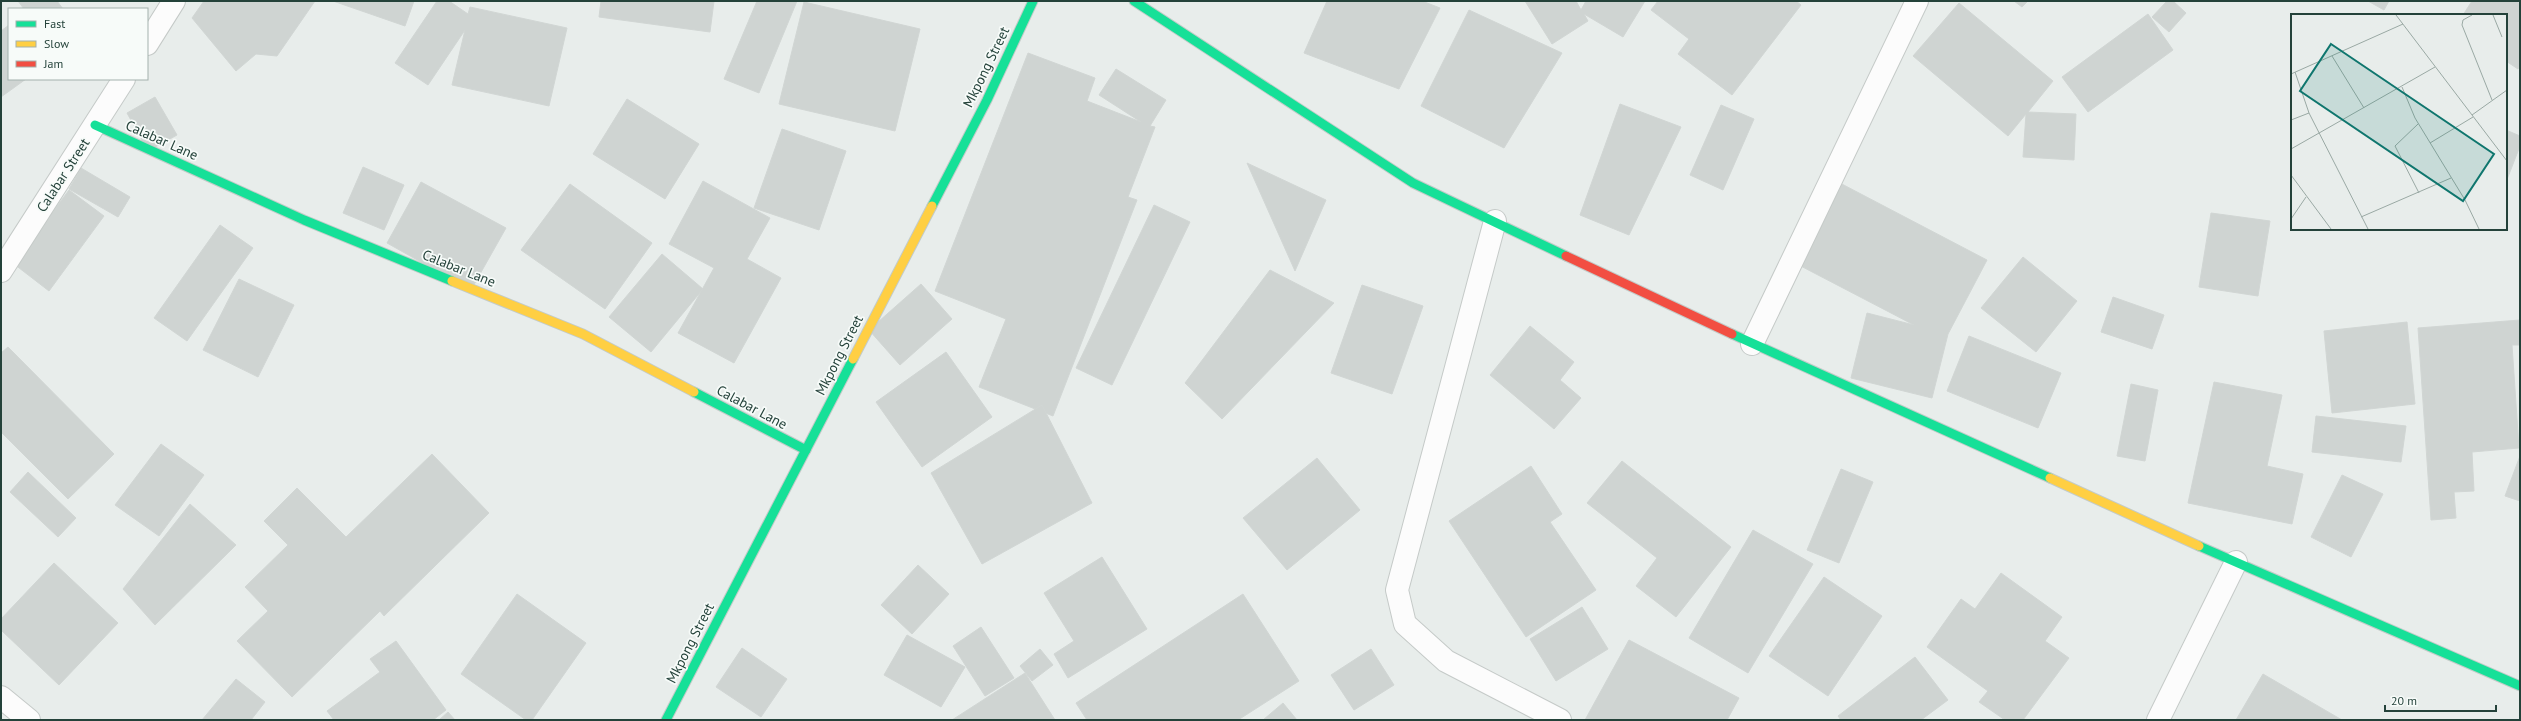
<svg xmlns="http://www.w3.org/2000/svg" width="2521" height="721" font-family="'PT Sans',sans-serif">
  <rect width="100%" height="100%" fill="#e8edeb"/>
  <!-- building -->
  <g fill="#cfd4d2" stroke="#d1d6d4">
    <polygon points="18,1 57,1 63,9 24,9"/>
    <polygon points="204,1 315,1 277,56 256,54 236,71 192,18"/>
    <polygon points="333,1 414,1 405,26"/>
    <polygon points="437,1 449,1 468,14 470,7 567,28 549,106 452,85 465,30 428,85 395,63"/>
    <polygon points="601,1 714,1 710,32 599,17"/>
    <polygon points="757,1 797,1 759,93 724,79"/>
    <polygon points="1327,1 1422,1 1440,8 1399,89 1304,53"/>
    <polygon points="1525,1 1576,1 1581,10 1586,1 1645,1 1623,37 1584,14 1588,21 1552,44"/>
    <polygon points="1658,1 1796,1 1801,5 1732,95 1678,54 1689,39 1651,10"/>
    <polygon points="2014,1 2028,1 2022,7"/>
    <polygon points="2167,1 2173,1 2186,13 2169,32 2152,17"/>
    <polygon points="2368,1 2389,1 2384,10"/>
    <polygon points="2472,1 2516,1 2520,4 2520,66 2518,69 2506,61 2506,15 2463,15"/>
    <polygon points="804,2 920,29 895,131 779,104"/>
    <polygon points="1959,3 2053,81 2028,112 2076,114 2074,160 2023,157 2026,114 2008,136 1913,56"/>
    <polygon points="1469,10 1562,53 1504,148 1421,106"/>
    <polygon points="2148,14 2173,50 2088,112 2062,77"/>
    <polygon points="9,25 9,79 26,79 1,97 1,31"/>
    <polygon points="1028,53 1095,78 1087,101 1141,122 1099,95 1116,69 1166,100 1150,126 1155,127 1128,197 1137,200 1053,416 979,387 1006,319 935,291"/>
    <polygon points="155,97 177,135 148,151 127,113"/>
    <polygon points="627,99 699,144 665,199 593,154"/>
    <polygon points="1620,104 1681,127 1629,235 1580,215"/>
    <polygon points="1721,105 1754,119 1723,190 1690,175"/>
    <polygon points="782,129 846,151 819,230 754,208"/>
    <polygon points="2506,130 2520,136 2520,146 2506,182"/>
    <polygon points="1247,163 1326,200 1295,271"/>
    <polygon points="363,167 404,185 384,230 343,213"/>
    <polygon points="81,168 130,197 118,217 69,189"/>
    <polygon points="703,181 770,218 747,259 781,278 734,363 678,333 714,268 669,244"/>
    <polygon points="421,182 506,228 471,290 387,243"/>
    <polygon points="1838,182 1987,260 1948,334 1932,398 1851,378 1867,313 1914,325 1795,263"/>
    <polygon points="570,184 652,243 605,309 521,250"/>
    <polygon points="69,190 104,216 49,291 14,264"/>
    <polygon points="1154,205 1190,222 1112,385 1076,368"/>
    <polygon points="2211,213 2270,221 2258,296 2199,287"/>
    <polygon points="220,225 253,248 187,341 154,318"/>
    <polygon points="662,254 703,289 651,352 609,317"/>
    <polygon points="2023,257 2077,301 2036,352 1981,308"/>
    <polygon points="1270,270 1334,303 1222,419 1185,383"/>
    <polygon points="239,279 294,305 258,377 203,350"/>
    <polygon points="921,284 952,319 900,365 869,330"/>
    <polygon points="1362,285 1423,306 1392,394 1331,373"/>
    <polygon points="2113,297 2164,315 2152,349 2101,332"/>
    <polygon points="2520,320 2520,345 2512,345 2519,448 2472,452 2474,491 2454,492 2456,518 2431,520 2418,328"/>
    <polygon points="2407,322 2415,404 2332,413 2324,331"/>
    <polygon points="1530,326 1574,362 1560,380 1581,398 1554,429 1490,375"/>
    <polygon points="1969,336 2061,373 2038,428 1947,391"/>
    <polygon points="8,347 114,454 68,499 1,432 1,353"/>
    <polygon points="946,352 992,417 922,467 876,402"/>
    <polygon points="2214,382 2282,395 2267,466 2303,474 2292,524 2188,503"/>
    <polygon points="2131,384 2158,390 2145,461 2117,456"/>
    <polygon points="1042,405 1092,503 982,564 931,473"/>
    <polygon points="2316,416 2406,426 2401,462 2312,452"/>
    <polygon points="161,444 204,475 159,536 115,505"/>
    <polygon points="432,454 489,513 384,616 380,611 292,697 237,641 268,611 245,587 288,545 264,521 297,488 346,537"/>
    <polygon points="2520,456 2520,501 2505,496"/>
    <polygon points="1317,458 1360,510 1287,570 1243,518"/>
    <polygon points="1622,461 1731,547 1676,617 1636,586 1657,558 1587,503"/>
    <polygon points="1531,466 1562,514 1550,522 1596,590 1526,637 1449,521"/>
    <polygon points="1841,469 1873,482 1839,563 1807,550"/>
    <polygon points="28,472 76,518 58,537 10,492"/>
    <polygon points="2342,475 2383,494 2351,557 2311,537"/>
    <polygon points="190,504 236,545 155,625 123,589"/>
    <polygon points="1753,530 1813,564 1748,673 1689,638"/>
    <polygon points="1102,557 1147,629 1068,678 1054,654 1074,641 1044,593"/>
    <polygon points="54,563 118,623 59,685 1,630 1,619"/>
    <polygon points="918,565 949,594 912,634 881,605"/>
    <polygon points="2001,573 2062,617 2045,641 2069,658 2023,720 2005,720 1979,702 1988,691 1927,647 1961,599 1975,609"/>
    <polygon points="1824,577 1882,616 1828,696 1769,656"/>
    <polygon points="517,594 586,643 532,720 526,720 461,674"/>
    <polygon points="1243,594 1299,681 1238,720 1087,720 1076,703"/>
    <polygon points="1582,607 1608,649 1556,681 1530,639"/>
    <polygon points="981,627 1014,678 985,696 953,646"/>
    <polygon points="907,635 965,667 941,707 884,675"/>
    <polygon points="1629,640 1739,698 1727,720 1585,720"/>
    <polygon points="396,641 446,710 433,720 334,720 327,711 380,672 370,659"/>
    <polygon points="742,648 787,679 761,717 716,687"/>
    <polygon points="1040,649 1053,665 1032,681 1020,666"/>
    <polygon points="1371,649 1394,685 1354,710 1331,675"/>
    <polygon points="1915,657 1948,700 1921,720 1841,720 1838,716"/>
    <polygon points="1025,673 1055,720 952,720"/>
    <polygon points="2263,674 2342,720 2236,720"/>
    <polygon points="236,679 265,702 251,720 202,720"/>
    <polygon points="1283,703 1297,720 1263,720"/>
    <polygon points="448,712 455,720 439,720"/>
  </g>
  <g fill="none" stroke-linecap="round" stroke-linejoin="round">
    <defs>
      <g id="street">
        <polyline points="147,44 174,1"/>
        <polyline points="1495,221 1397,590 1405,624 1446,661 1560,720"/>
        <polyline points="1,271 124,79"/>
        <polyline points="1752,344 1917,1"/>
        <polyline points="1,697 29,720"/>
        <polyline points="2158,720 2236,562"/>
      </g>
      <g id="fast">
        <polyline points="1134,1 1413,183 1566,256"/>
        <polyline points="95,125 304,220 452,281"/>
        <polyline points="932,206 987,100 1033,1"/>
        <polyline points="1732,334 2050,478"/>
        <polyline points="694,392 806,450"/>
        <polyline points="2199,546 2520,686"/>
        <polyline points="666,720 853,359"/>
      </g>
      <g id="slow">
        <polyline points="452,281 583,334 694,392"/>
        <polyline points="853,359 932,206"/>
        <polyline points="2050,478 2199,546"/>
      </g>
      <polyline id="jam" points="1566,256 1732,334"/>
    </defs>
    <!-- street casing -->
    <use href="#street" stroke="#c5cac8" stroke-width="24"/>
    <!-- fast casing -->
    <use href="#fast" stroke="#c3cbc8" stroke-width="11"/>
    <!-- slow casing -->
    <use href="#slow" stroke="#c3cbc8" stroke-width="11"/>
    <!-- jam casing -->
    <use href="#jam" stroke="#c3cbc8" stroke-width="11"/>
    <!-- street -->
    <use href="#street" stroke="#fcfcfc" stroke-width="22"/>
    <!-- fast -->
    <use href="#fast" stroke="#16e098" stroke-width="9"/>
    <!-- slow -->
    <use href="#slow" stroke="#ffcf43" stroke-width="9"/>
    <!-- jam -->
    <use href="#jam" stroke="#f24e42" stroke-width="9"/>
  </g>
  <g text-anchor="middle" stroke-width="3.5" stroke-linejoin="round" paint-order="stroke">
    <!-- street labels -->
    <g font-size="14" fill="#24423a" stroke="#f7fbf9">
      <text transform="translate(986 67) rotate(-64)" y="5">Mkpong Street</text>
      <text transform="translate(162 140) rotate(24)" y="5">Calabar Lane</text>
      <text transform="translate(63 175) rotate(-57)" y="5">Calabar Street</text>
      <text transform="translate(459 268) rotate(22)" y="5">Calabar Lane</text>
      <text transform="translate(839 355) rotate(-63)" y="5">Mkpong Street</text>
      <text transform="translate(752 407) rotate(28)" y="5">Calabar Lane</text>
      <text transform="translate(690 643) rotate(-63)" y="5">Mkpong Street</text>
    </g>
  </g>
  <!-- overview -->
  <g transform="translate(2291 14)">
    <rect width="216" height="216" fill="#e8edeb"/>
    <path fill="none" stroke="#9aa9a4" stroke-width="1" d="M105 1 216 147M181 1 172 6 171 11 201 86M202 1 211 23M41 42 73 94M4 58 18 99 77 215M0 60 112 10M111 73 124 104 174 186 188 215M181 101 216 76M0 106 18 99M127 110 104 132 128 179M139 129 182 103M0 135 144 53M0 161 40 215M70 203 160 164M0 205 15 183"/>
    <path fill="#0f766e" fill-opacity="0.15" stroke="#0f766e" stroke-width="2" d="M40 30 203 140 172 187 9 77Z"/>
    <rect width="216" height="216" fill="none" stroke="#24423a" stroke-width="2"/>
  </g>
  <!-- border -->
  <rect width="2521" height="721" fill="none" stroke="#24423a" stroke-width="4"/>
  <!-- legend -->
  <rect x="8" y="8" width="140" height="72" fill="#f7fbf9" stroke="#a3b1ad"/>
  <rect x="16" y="21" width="20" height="6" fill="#16e098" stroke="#a3b1ad"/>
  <text x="44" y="28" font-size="12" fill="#24423a">Fast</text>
  <rect x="16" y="41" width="20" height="6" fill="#ffcf43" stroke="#a3b1ad"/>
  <text x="44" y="48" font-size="12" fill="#24423a">Slow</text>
  <rect x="16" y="61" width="20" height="6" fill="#f24e42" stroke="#a3b1ad"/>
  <text x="44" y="68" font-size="12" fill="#24423a">Jam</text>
  <!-- scale -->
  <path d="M2385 705v6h111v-6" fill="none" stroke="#24423a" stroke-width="2"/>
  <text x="2391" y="705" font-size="12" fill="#24423a" stroke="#f7fbf9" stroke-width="3" paint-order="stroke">20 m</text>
</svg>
